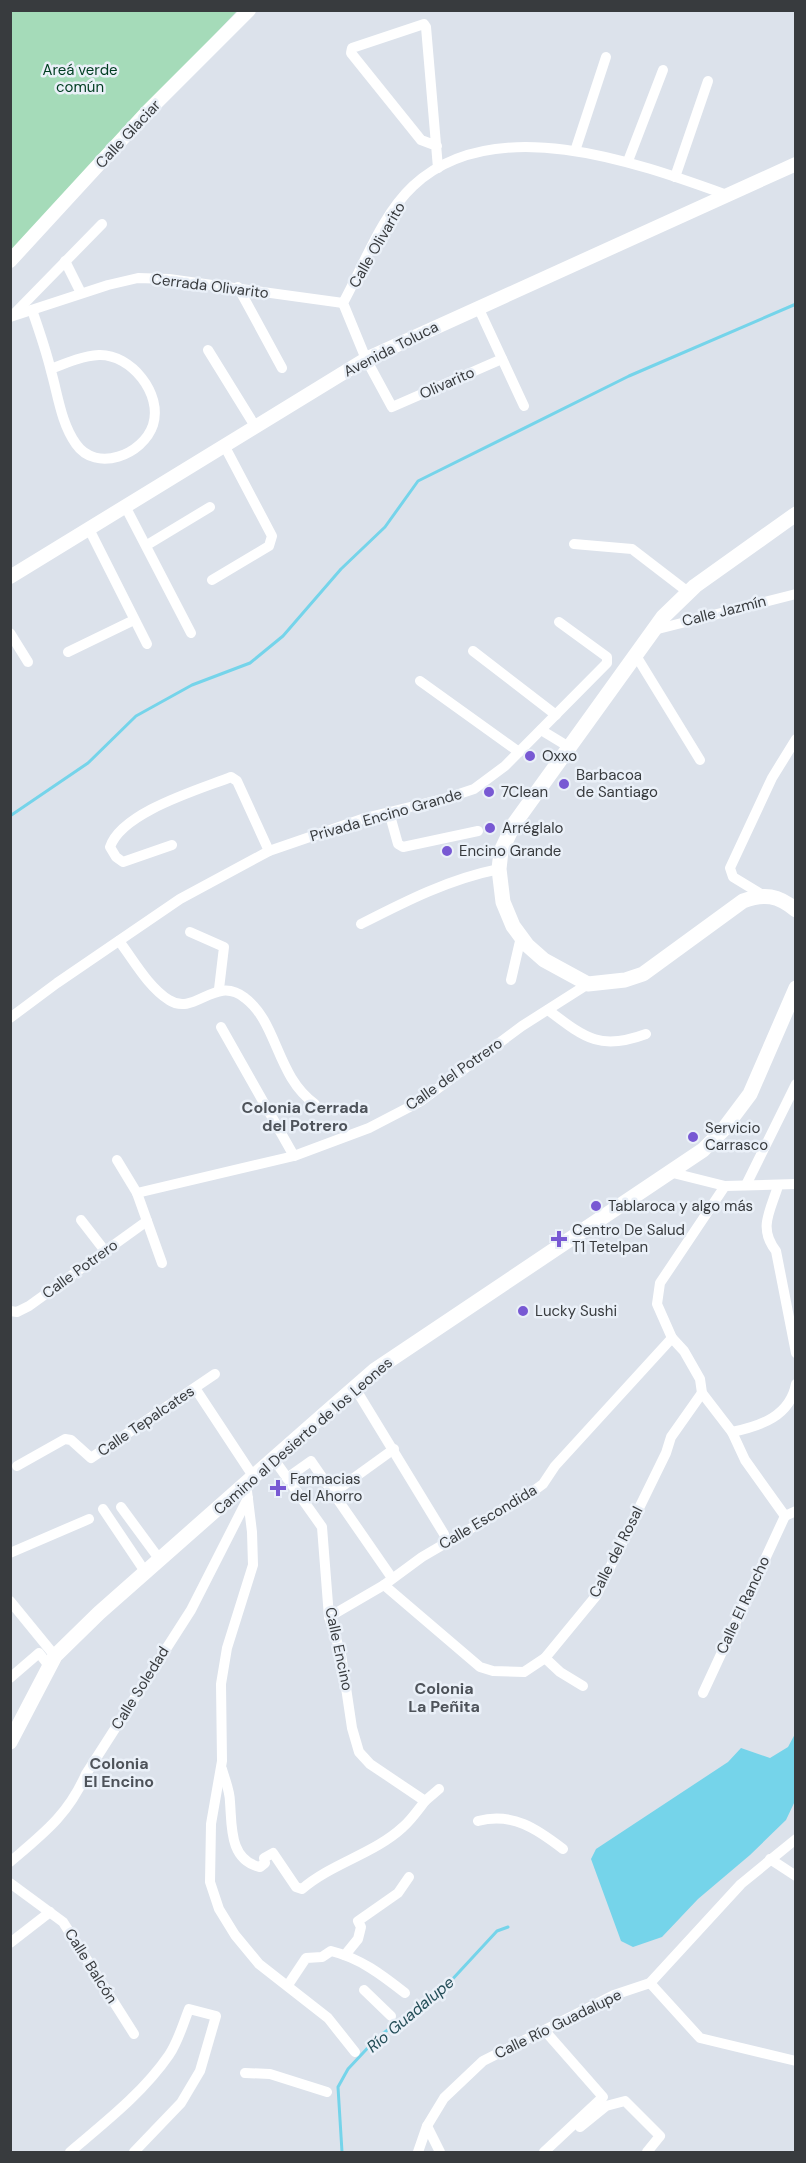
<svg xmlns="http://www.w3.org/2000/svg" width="806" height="2163" font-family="'DM Sans',sans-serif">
  <rect width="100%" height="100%" fill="#dce2eb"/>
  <!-- green -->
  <polygon fill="#a5dbb9" points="11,11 237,11 11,251"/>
  <!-- water -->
  <polygon fill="#75d4ea" points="795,1734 795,1801 786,1820 750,1855 698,1899 662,1937 633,1947 621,1941 591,1859 596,1849 728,1762 741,1748 770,1758 788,1747"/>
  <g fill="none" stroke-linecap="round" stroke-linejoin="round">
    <!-- stream -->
    <g stroke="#75d4ea" stroke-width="3">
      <polyline points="10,816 88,763 136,716 192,685 250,663 283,636 341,569 385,527 418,481 629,376 796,304"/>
      <polyline points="342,2152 338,2087 348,2069 377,2038 448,1984 497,1931 508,1927"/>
    </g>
    <!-- minor -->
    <g stroke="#fff" stroke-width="10">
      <polyline points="437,146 421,140 351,53 352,48 424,24 426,27 438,168"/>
      <polyline points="575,151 606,57"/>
      <polyline points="628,161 663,70"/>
      <polyline points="675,177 708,81"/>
      <polyline points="65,261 81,293"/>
      <polyline points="238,287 282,368"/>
      <polyline points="478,307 524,406"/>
      <path d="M32 310C39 330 46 350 51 371 58 395 61 423 76 444 96 473 143 455 153 425 163 394 131 354 99 355 82 356 66 363 51 369"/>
      <polyline points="14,314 102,224"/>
      <polyline points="10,317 108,285 138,278 169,279 343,303"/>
      <polyline points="208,350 255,426"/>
      <path d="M502 359 392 407 366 359 343 303C364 265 381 216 413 186 494 110 638 163 727 195"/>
      <polyline points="125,506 191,633"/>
      <polyline points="89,529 147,644"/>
      <polyline points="574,544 632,549 688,592"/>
      <polyline points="147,545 210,507"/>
      <polyline points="212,580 269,546 272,536 224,445"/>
      <polyline points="654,630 796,594"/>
      <polyline points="10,633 28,662"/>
      <polyline points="473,651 556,715"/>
      <polyline points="68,652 134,620"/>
      <polyline points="635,654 700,760"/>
      <polyline points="420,681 519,752"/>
      <polyline points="541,730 569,747"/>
      <polyline points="389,812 398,844 403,847 478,831"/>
      <path d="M172 845 123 862 116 857 110 847C122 812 198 790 231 777L237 781 269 851"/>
      <polyline points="761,894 733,877 730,868 772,778 796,739"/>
      <path d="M361 924C406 901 449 879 499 869"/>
      <polyline points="190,932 224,947 219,989"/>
      <path d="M119 941C133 959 148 987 169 1000 195 1017 215 974 245 998 278 1023 276 1076 315 1104"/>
      <polyline points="511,980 521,937"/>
      <path d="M548 1010C585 1038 600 1051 646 1034"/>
      <polyline points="10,1018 57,983 180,899 269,851 365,818 447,798 474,789 505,766 607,663 607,657 559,622"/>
      <polyline points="221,1027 294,1156"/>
      <polyline points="117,1160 137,1193 162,1263"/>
      <polyline points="673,1173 725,1186 796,1184"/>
      <polyline points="746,1185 796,1084"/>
      <polyline points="725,1186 660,1283 657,1304 672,1338 684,1351 700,1379 702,1393 732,1432 745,1460 785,1516 796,1511"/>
      <path d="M778 1186C770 1212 758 1228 776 1251L796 1353"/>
      <polyline points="137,1193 294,1156 369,1128 421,1101 522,1026 588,984"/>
      <polyline points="81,1220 105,1251"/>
      <polyline points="10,1311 17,1312 29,1306 147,1221"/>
      <polyline points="195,1388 253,1476"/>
      <polyline points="355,1388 444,1534"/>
      <path d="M732 1432C761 1426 790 1416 796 1384"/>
      <polyline points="273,1458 322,1527 329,1617 341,1654 352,1728 359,1752 370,1764 425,1801 439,1789"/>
      <polyline points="17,1466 65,1439 71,1440 91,1458 215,1374"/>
      <polyline points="287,1478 311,1461 392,1578"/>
      <polyline points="246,1483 252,1532 253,1565 227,1648 221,1684 222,1761 211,1824 210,1882 219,1909 235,1935 259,1964 328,2018 355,2052"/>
      <polyline points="333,1493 394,1449"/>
      <polyline points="121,1507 160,1560"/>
      <polyline points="103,1509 146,1573"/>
      <polyline points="10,1553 89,1519"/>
      <polyline points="384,1585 480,1667 493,1671 524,1672 545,1658 596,1596 666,1453 671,1437 702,1393"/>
      <polyline points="10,1601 55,1656"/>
      <polyline points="329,1617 384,1585 422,1557 528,1495 543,1484 555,1466 672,1338"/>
      <polyline points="545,1658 560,1672 583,1686"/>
      <polyline points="10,1678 39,1653 49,1666"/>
      <polyline points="703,1693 785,1516"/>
      <path d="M222 1769C225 1780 230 1791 230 1802 232 1826 229 1860 260 1867L265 1863 264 1858 273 1853 296 1887 302 1889C332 1863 374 1854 403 1827 411 1820 418 1810 425 1801"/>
      <path d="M478 1821C513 1812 537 1829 563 1849"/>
      <polyline points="770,1859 796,1876"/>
      <path d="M10 1862C44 1833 68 1815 86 1774L191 1610 248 1498"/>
      <polyline points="10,1883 63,1922 134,2034"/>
      <polyline points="10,1943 50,1912"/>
      <polyline points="345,1955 358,1939 361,1927 358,1921 398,1893 409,1877"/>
      <polyline points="650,1983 700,2038 796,2061"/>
      <path d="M288 1985 306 1958 322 1957 331 1951C360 1958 382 1975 405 1993"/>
      <polyline points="364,1990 391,2016"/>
      <polyline points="245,2073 270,2074 327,2092"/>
      <polyline points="427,2126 440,2152"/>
      <polyline points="580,2127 606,2106 625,2101 660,2136 647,2152"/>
      <path d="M70 2152C104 2123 143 2093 169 2055 178 2042 183 2024 189 2009L216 2016 200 2071 181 2103 134 2152"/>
      <polyline points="418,2152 427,2126 444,2098 483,2061 614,1995 650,1983 741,1884 796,1839"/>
      <polyline points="544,2152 603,2097 545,2031"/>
    </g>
    <!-- tertiary -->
    <g stroke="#fff" stroke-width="14">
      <polyline points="10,261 147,112 249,10"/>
      <polyline points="10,577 366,359 796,164"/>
    </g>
    <!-- secondary -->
    <g stroke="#fff" stroke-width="15">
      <path d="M796 514 695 586 663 617 514 824 501 851 499 869 503 902 513 926 527 945 544 960 588 984 625 980 643 974 743 901C764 893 778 895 796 910"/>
      <polyline points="10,1742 55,1656 99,1613 322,1416 375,1370 703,1150 723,1130 750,1094 796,988"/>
    </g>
  </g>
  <!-- markers -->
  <g fill="#7859d3" stroke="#eaf0f8" stroke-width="2">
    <circle cx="530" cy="756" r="6"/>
    <circle cx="564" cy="784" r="6"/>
    <circle cx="489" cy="792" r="6"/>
    <circle cx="490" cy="828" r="6"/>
    <circle cx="447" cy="851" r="6"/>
    <circle cx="693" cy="1137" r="6"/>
    <circle cx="596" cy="1206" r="6"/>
    <path d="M556 1230h6v6h6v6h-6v6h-6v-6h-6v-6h6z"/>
    <circle cx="523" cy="1311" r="6"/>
    <path d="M275 1479h6v6h6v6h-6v6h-6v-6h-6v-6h6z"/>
  </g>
  <g text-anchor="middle" stroke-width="5" stroke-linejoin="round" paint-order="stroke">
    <!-- park labels -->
    <g font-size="15" fill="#003d21" stroke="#eaf0f8">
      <text x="80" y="75">Areá verde<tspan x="80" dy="17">común</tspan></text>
    </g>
    <!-- street labels -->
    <g font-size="15" fill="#383b3e" stroke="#eaf0f8">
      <text transform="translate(128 134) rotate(-47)" y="5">Calle Glaciar</text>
      <text transform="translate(377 245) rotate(-60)" y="5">Calle Olivarito</text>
      <text transform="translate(210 286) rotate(7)" y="5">Cerrada Olivarito</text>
      <text transform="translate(391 349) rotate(-27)" y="5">Avenida Toluca</text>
      <text transform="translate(447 383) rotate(-24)" y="5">Olivarito</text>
      <text transform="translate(724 611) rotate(-14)" y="5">Calle Jazmín</text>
      <text transform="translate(386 815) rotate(-16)" y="5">Privada Encino Grande</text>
      <text transform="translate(454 1074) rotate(-35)" y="5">Calle del Potrero</text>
      <text transform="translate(80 1269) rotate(-36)" y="5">Calle Potrero</text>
      <text transform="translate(146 1421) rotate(-34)" y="5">Calle Tepalcates</text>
      <text transform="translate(303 1436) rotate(-41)" y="5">Camino al Desierto de los Leones</text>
      <text transform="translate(488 1517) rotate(-31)" y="5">Calle Escondida</text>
      <text transform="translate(616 1552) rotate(-63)" y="5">Calle del Rosal</text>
      <text transform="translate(743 1605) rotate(-65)" y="5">Calle El Rancho</text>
      <text transform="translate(339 1649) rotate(78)" y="5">Calle Encino</text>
      <text transform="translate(140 1688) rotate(-58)" y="5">Calle Soledad</text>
      <text transform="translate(91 1966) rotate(58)" y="5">Calle Balcón</text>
      <text transform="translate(558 2024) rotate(-26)" y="5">Calle Río Guadalupe</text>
    </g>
    <!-- poi labels -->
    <g font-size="15" fill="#383b3e" stroke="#eaf0f8" text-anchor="start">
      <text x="542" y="761">Oxxo</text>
      <text x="576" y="780">Barbacoa<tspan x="576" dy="17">de Santiago</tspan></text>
      <text x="501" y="797">7Clean</text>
      <text x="502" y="833">Arréglalo</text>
      <text x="459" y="856">Encino Grande</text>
      <text x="705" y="1133">Servicio<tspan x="705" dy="17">Carrasco</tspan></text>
      <text x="608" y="1211">Tablaroca y algo más</text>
      <text x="572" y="1235">Centro De Salud<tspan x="572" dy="17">T1 Tetelpan</tspan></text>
      <text x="535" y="1316">Lucky Sushi</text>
      <text x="290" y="1484">Farmacias<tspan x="290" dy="17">del Ahorro</tspan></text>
    </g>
    <!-- neighbourhood labels -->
    <g font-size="16" font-weight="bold" fill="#4e535a" stroke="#eaf0f8">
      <text x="305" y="1113">Colonia Cerrada<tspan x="305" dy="18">del Potrero</tspan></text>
      <text x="444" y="1694">Colonia<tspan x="444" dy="18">La Peñita</tspan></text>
      <text x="119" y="1769">Colonia<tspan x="119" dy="18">El Encino</tspan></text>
    </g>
    <!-- water labels -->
    <g font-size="16" font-style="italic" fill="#244e58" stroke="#eaf0f8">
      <text transform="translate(410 2014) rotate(-40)" y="6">Río Guadalupe</text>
    </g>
  </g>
  <!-- border -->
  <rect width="806" height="2163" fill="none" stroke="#383b3e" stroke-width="24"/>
</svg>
